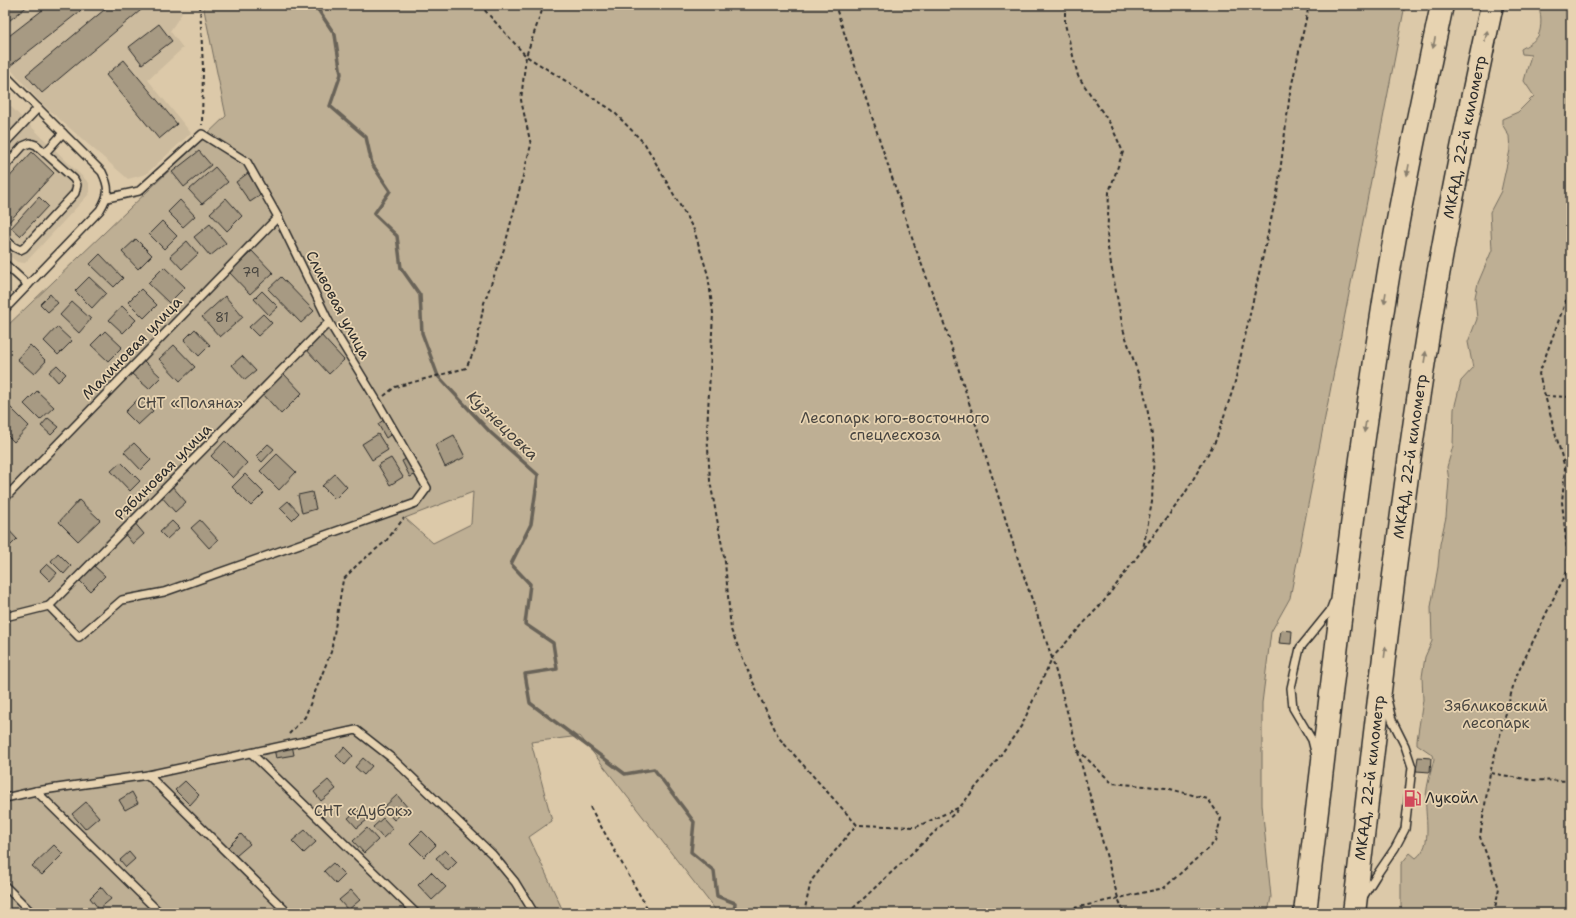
<svg xmlns="http://www.w3.org/2000/svg" width="1576" height="918" font-family="'Shantell Sans',sans-serif">
  <rect width="100%" height="100%" fill="#dcc9a9"/>
  <filter id="ink" filterUnits="userSpaceOnUse"><feTurbulence type="fractalNoise" baseFrequency=".025" numOctaves="2"/><feDisplacementMap in="SourceGraphic" scale="8" xChannelSelector="R" yChannelSelector="G"/><feConvolveMatrix kernelMatrix="1 2 1 2 8 2 1 2 1" color-interpolation-filters="sRGB"/></filter>
  <g filter="url(#ink)">
    <!-- built -->
    <g fill="#ccbb9e">
      <polygon points="5,5 178,5 182,13 170,31 183,48 148,80 191,133 146,174 128,179 42,104 5,63"/>
      <polygon points="5,101 89,183 89,194 25,263 17,262 5,252"/>
    </g>
    <!-- green -->
    <g fill="#beaf94" stroke="#746d60" fill-rule="evenodd">
      <path d="M203 5H1405L1290 598 1271 632 1262 703V805L1271 897 1268 913H718L580 736 531 742 552 821 529 837 564 913H5V328L226 116ZM473 492 471 524 433 543 405 518Z"/>
      <path d="M1537 5H1571V913H1401V864L1410 853 1416 858C1434 845 1424 815 1426 796 1427 784 1431 771 1434 759L1433 755 1417 744V740L1423 700 1422 677 1425 657 1432 641 1431 607 1438 567 1440 544 1446 517 1449 481 1447 467 1453 446 1454 409 1461 381 1473 368 1468 342 1477 319 1475 297 1478 283 1492 250 1490 212 1501 191 1510 150 1509 136 1502 124V119L1518 112 1534 96 1524 81 1531 55 1522 54 1521 49C1526 46 1535 41 1538 36 1542 29 1542 11 1537 5Z"/>
    </g>
    <g fill="none" stroke-linecap="round" stroke-linejoin="round">
      <!-- stream -->
      <polyline stroke="#696358" stroke-width="3.5" points="315,5 335,35 341,74 330,106 366,137 372,164 390,191 374,214 397,236 401,268 420,295 422,333 438,376 490,432 538,475 531,524 511,564 530,584 525,624 553,643 557,669 525,674 530,703 625,774 654,769 694,822 691,852 714,871 717,896 735,903 734,913"/>
    </g>
    <!-- building -->
    <g fill="#a79a83" stroke="#2b2b2b">
      <polygon points="5,5 29,5 5,24"/>
      <polygon points="49,5 88,5 10,66 5,60 5,39"/>
      <polygon points="110,5 147,5 42,93 26,75"/>
      <polygon points="159,24 172,41 142,64 129,47"/>
      <polygon points="124,60 177,124 159,139 106,75"/>
      <polygon points="199,151 211,165 184,187 172,172"/>
      <polygon points="32,152 54,173 5,226 5,182"/>
      <polygon points="215,167 228,182 202,204 189,190"/>
      <polygon points="248,173 262,194 250,202 236,182"/>
      <polygon points="39,197 48,206 20,236 11,228"/>
      <polygon points="226,198 242,216 227,231 210,213"/>
      <polygon points="180,200 195,216 183,227 168,212"/>
      <polygon points="162,221 177,236 164,249 149,234"/>
      <polygon points="210,224 226,243 210,256 194,237"/>
      <polygon points="136,239 152,255 138,269 122,252"/>
      <polygon points="187,241 198,254 182,269 170,256"/>
      <polygon points="252,251 273,273 250,294 229,272"/>
      <polygon points="100,254 123,278 114,287 90,264"/>
      <polygon points="164,267 185,287 169,303 148,283"/>
      <polygon points="89,277 106,293 92,308 75,291"/>
      <polygon points="281,277 314,311 301,323 268,289"/>
      <polygon points="141,289 157,305 144,318 128,302"/>
      <polygon points="262,291 278,307 269,315 254,299"/>
      <polygon points="50,294 58,303 48,312 40,304"/>
      <polygon points="225,296 243,317 220,337 202,317"/>
      <polygon points="72,302 91,319 79,333 60,315"/>
      <polygon points="122,306 136,320 123,333 109,320"/>
      <polygon points="263,314 272,323 258,336 249,327"/>
      <polygon points="57,327 72,341 58,355 44,341"/>
      <polygon points="195,329 210,345 199,356 184,340"/>
      <polygon points="105,331 122,347 108,361 91,345"/>
      <polygon points="320,334 344,360 329,374 305,348"/>
      <polygon points="30,345 46,361 34,374 17,359"/>
      <polygon points="174,345 195,367 180,381 159,359"/>
      <polygon points="242,356 256,371 245,380 232,365"/>
      <polygon points="144,361 161,377 149,389 132,374"/>
      <polygon points="57,365 66,374 58,382 49,372"/>
      <polygon points="284,374 302,393 281,414 263,394"/>
      <polygon points="37,391 54,407 40,420 24,404"/>
      <polygon points="140,397 153,411 138,425 125,412"/>
      <polygon points="7,404 29,426 14,442 5,433 5,406"/>
      <polygon points="48,418 59,427 51,435 41,426"/>
      <polygon points="385,419 393,433 386,438 378,424"/>
      <polygon points="378,434 388,450 372,460 362,444"/>
      <polygon points="454,435 465,457 445,467 435,445"/>
      <polygon points="225,441 247,463 233,478 211,456"/>
      <polygon points="134,443 151,460 141,470 124,452"/>
      <polygon points="268,444 274,449 262,462 256,456"/>
      <polygon points="277,454 296,472 279,490 260,471"/>
      <polygon points="391,458 403,477 390,485 378,465"/>
      <polygon points="408,458 417,474 410,477 402,461"/>
      <polygon points="121,462 140,481 130,491 111,471"/>
      <polygon points="245,474 264,493 251,506 232,487"/>
      <polygon points="335,474 347,487 335,499 322,486"/>
      <polygon points="171,485 186,502 175,512 160,495"/>
      <polygon points="312,492 316,509 302,513 298,495"/>
      <polygon points="79,500 100,520 78,541 59,522"/>
      <polygon points="288,501 299,513 292,520 280,508"/>
      <polygon points="200,520 218,540 209,548 191,528"/>
      <polygon points="172,521 179,528 167,539 160,532"/>
      <polygon points="134,522 144,534 133,544 123,532"/>
      <polygon points="5,526 17,539 5,551"/>
      <polygon points="58,553 71,566 64,574 51,561"/>
      <polygon points="47,564 57,573 50,581 40,571"/>
      <polygon points="93,565 105,576 90,591 78,579"/>
      <polygon points="1281,630 1292,631 1291,644 1279,643"/>
      <polygon points="292,745 294,755 276,758 274,749"/>
      <polygon points="344,747 353,756 345,765 336,756"/>
      <polygon points="1418,757 1431,758 1430,772 1416,771"/>
      <polygon points="363,758 372,766 364,775 355,767"/>
      <polygon points="328,780 336,789 321,801 314,792"/>
      <polygon points="185,781 199,795 190,805 175,790"/>
      <polygon points="132,792 138,803 125,810 119,800"/>
      <polygon points="397,795 408,808 394,820 383,808"/>
      <polygon points="86,802 99,817 85,829 72,814"/>
      <polygon points="358,810 367,820 357,828 348,818"/>
      <polygon points="383,818 393,829 383,838 373,827"/>
      <polygon points="367,828 378,840 364,853 353,841"/>
      <polygon points="305,830 316,842 304,853 292,841"/>
      <polygon points="422,831 436,845 424,857 410,843"/>
      <polygon points="241,834 250,844 236,856 228,847"/>
      <polygon points="54,845 63,854 42,875 32,866"/>
      <polygon points="445,850 457,862 448,871 436,858"/>
      <polygon points="129,852 135,859 126,867 120,860"/>
      <polygon points="333,863 345,875 336,884 324,871"/>
      <polygon points="431,872 446,887 432,900 418,885"/>
      <polygon points="101,887 111,899 99,909 90,898"/>
      <polygon points="351,890 360,900 348,910 339,900"/>
    </g>
    <g fill="none" stroke-linecap="round" stroke-linejoin="round">
      <defs>
        <g id="lane">
          <path d="M5 75 102 172C110 188 109 195 100 210L5 309"/>
          <polyline points="5,143 38,108"/>
          <polyline points="45,153 63,133"/>
          <polyline points="5,166 23,146 30,143 36,145 74,179 77,185 75,193 24,248 20,250 14,247 5,239"/>
          <polyline points="5,264 28,285"/>
          <polyline points="5,498 278,217"/>
          <polyline points="49,606 329,322"/>
          <polyline points="5,617 49,606 79,637 122,600 164,592 416,503 427,488 377,401 329,322 278,217 247,162 202,134 139,191 107,198"/>
          <polyline points="251,753 416,913"/>
          <polyline points="1316,756 1312,740 1293,708 1291,688 1300,648 1330,611 1333,603"/>
          <polyline points="148,775 288,913"/>
          <polyline points="36,791 160,913"/>
          <polyline points="5,798 36,791 148,775 356,730 393,759 492,854 515,882 534,913"/>
          <polyline points="5,886 32,913"/>
          <polyline points="1363,897 1376,876 1395,848 1405,829 1412,767 1405,746 1392,720 1387,699"/>
        </g>
        <g id="highway">
          <path d="M1305 913C1330 701 1354 488 1388 277 1403 185 1423 95 1442 5"/>
          <path id="s1" d="M1354 913C1379 702 1401 490 1437 281 1453 189 1472 97 1492 5"/>
        </g>
      </defs>
      <!-- lane casing -->
      <use href="#lane" stroke="#2b2b2b" stroke-width="10"/>
      <!-- highway casing -->
      <use href="#highway" stroke="#2b2b2b" stroke-width="25"/>
      <!-- path -->
      <g stroke="#2b2b2b" stroke-width="2" stroke-dasharray="4 3" stroke-linecap="butt">
        <polyline points="200,5 203,68 202,125"/>
        <polyline points="480,5 526,56 612,110 645,144 694,230 708,275 713,313 707,431 710,481 725,562 731,630 752,680 779,738 857,825 916,827 960,807 992,767 1022,725 1052,658 1017,556 946,329 914,244 835,5"/>
        <polyline points="1065,5 1065,24 1078,76 1111,125 1123,152 1109,192 1107,243 1123,329 1144,391 1154,446 1152,502 1143,549 1104,601 1052,658 1078,750 1112,783 1166,788 1208,799 1221,818 1215,842 1164,888 1074,908 1066,913"/>
        <polyline points="384,396 395,387 466,368 476,347 484,303 504,249 531,145 521,100 526,56 544,5"/>
        <polyline points="1545,396 1571,397"/>
        <polyline points="1144,548 1184,495 1216,440 1234,386 1278,188 1290,93 1309,5"/>
        <polyline points="1569,568 1562,502 1565,468 1539,374 1571,287"/>
        <polyline points="289,734 305,717 331,652 343,580 357,565 386,541 404,518"/>
        <polyline points="1078,752 1118,898 1124,913"/>
        <polyline points="1491,773 1531,780 1571,781"/>
        <polyline points="1570,782 1571,808"/>
        <polyline points="590,807 650,913"/>
        <polyline points="1571,818 1569,878 1571,907"/>
        <polyline points="804,913 811,881 856,825"/>
        <polyline points="848,913 958,810"/>
        <polyline points="1494,913 1499,888 1480,837 1490,773 1515,679 1556,593 1571,565"/>
      </g>
      <!-- lane -->
      <use href="#lane" stroke="#e7d3b1" stroke-width="7"/>
      <!-- highway -->
      <use href="#highway" stroke="#e7d3b1" stroke-width="22"/>
    </g>
    <!-- one-way arrows -->
    <defs><path id="oneway-solid" d="M-6-.8H1V-3.2L6.5 0L1 3.2V.8H-6Z"/></defs>
    <g fill="#897f6e">
      <use href="#oneway-solid" transform="translate(1486 36) rotate(-78)"/>
      <use href="#oneway-solid" transform="translate(1434 43) rotate(102)"/>
      <use href="#oneway-solid" transform="translate(1408 170) rotate(100)"/>
      <use href="#oneway-solid" transform="translate(1385 298) rotate(99)"/>
      <use href="#oneway-solid" transform="translate(1425 357) rotate(-81)"/>
      <use href="#oneway-solid" transform="translate(1365 427) rotate(99)"/>
      <use href="#oneway-solid" transform="translate(1385 652) rotate(-83)"/>
    </g>
  </g>
  <!-- icons -->
  <defs>
    <symbol id="fuel-bare" viewBox="-9 -9 18 18"><path d="M-5.5-6h7V0h2V4h1.3V-2.5L3-4.5l.8-.8L6-3V5H2.5V1h-1V6h-7ZM-4.2-4.7v3.2H.2V-4.7Z" fill="#d1495b" stroke="#e7d3b1" stroke-width="2.5" paint-order="stroke"/></symbol>
  </defs>
  <g fill-rule="evenodd">
    <use href="#fuel-bare" x="1400" y="786" width="25" height="25"/>
  </g>
  <g text-anchor="middle" stroke-width="3.5" stroke-linejoin="round" paint-order="stroke">
    <!-- number labels -->
    <g font-size="13" fill="#4a4741">
      <text x="251" y="277">79</text>
      <text x="222" y="322">81</text>
    </g>
    <!-- street labels -->
    <g font-size="15" fill="#2b2b2b" stroke="#e7d3b1">
      <text dy="5" stroke="none"><textPath href="#s1" startOffset="784">МКАД, 22-й километр</textPath></text>
      <text transform="translate(338 305) rotate(62)" y="5">Сливовая улица</text>
      <text transform="translate(132 348) rotate(-46)" y="5">Малиновая улица</text>
      <text dy="5" stroke="none"><textPath href="#s1" startOffset="460">МКАД, 22-й километр</textPath></text>
      <text transform="translate(163 472) rotate(-45)" y="5">Рябиновая улица</text>
      <text dy="5" stroke="none"><textPath href="#s1" startOffset="136">МКАД, 22-й километр</textPath></text>
    </g>
    <!-- park labels -->
    <g font-size="15" fill="#484540" stroke="#e7d3b1">
      <text x="190" y="408">СНТ «Поляна»</text>
      <text x="895" y="423">Лесопарк юго-восточного<tspan x="895" dy="17">спецлесхоза</tspan></text>
      <text x="1496" y="711">Зябликовский<tspan x="1496" dy="17">лесопарк</tspan></text>
      <text x="363" y="816">СНТ «Дубок»</text>
    </g>
    <!-- poi labels -->
    <g font-size="15" fill="#2b2b2b" stroke="#e7d3b1" text-anchor="start">
      <text x="1425" y="803">Лукойл</text>
    </g>
    <!-- water labels -->
    <g font-size="16" font-style="italic" fill="#45423e" stroke="#e7d3b1">
      <text transform="translate(503 425) rotate(44)" y="6">Кузнецовка</text>
    </g>
  </g>
  <!-- margin -->
  <rect width="1576" height="918" fill="none" stroke="#e7d3b1" stroke-width="20"/>
  <rect x="10" y="10" width="1556" height="898" fill="none" stroke="#2b2b2b" stroke-width="1.5" filter="url(#ink)"/>
</svg>
